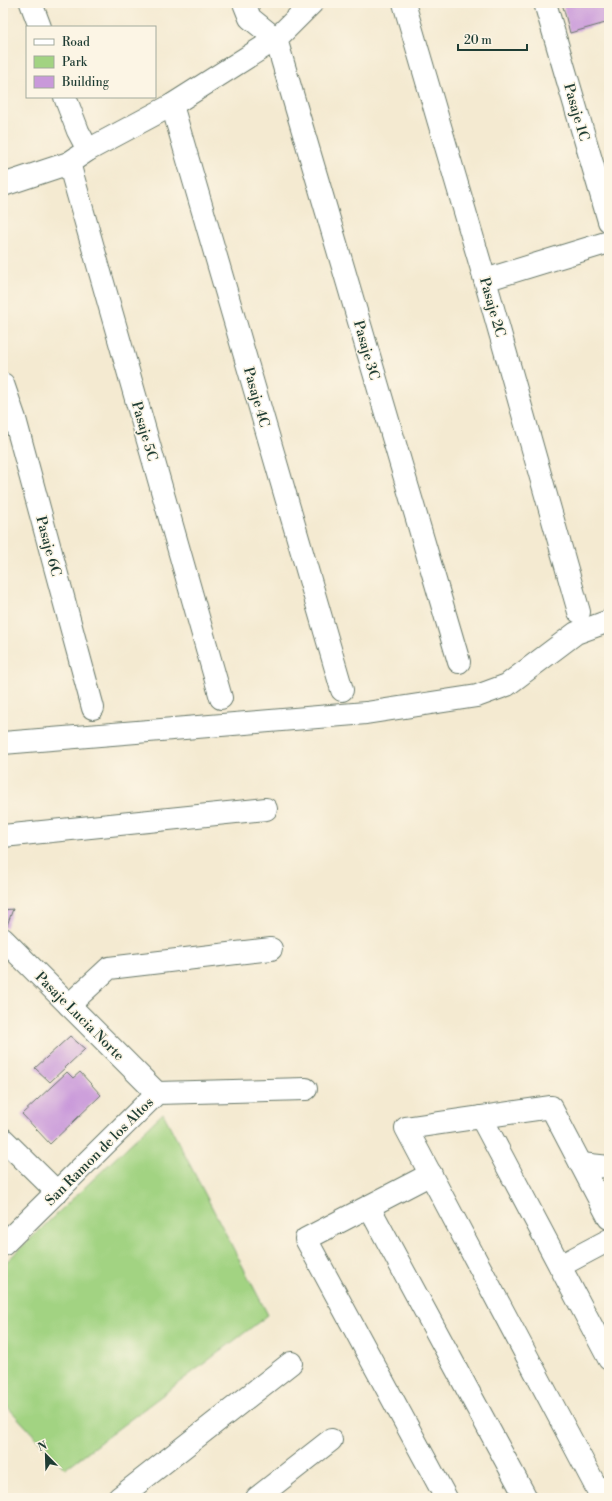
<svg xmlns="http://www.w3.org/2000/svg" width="612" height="1501" font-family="'Libre Bodoni',serif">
  <rect width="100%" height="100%" fill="#fcf5e5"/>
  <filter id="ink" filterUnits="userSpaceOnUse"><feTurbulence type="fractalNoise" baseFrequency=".025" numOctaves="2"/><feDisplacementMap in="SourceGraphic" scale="8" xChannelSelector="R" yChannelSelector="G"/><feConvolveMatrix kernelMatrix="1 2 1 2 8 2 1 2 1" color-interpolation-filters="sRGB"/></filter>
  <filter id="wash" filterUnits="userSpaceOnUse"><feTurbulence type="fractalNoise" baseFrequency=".012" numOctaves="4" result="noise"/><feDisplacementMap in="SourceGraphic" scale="16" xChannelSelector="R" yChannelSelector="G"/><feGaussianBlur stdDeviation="0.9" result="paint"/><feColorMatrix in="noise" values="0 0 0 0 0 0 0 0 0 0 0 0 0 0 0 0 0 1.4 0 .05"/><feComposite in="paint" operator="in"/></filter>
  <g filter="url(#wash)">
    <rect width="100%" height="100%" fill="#f4ead1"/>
    <!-- green -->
    <polygon fill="#a2d382" stroke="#60885b" points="163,1113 268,1315 65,1469 3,1402 3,1265"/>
    <g id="blocks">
      <!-- building -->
      <g fill="#c999da">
        <polygon points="562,3 609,3 609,22 570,33"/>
        <polygon points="13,909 6,928 3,925 3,910"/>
        <polygon points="70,1036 85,1049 50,1082 35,1068"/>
        <polygon points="67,1072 73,1078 80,1072 101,1095 50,1144 22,1114"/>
      </g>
    </g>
  </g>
  <g filter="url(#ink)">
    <use href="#blocks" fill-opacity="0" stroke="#6a7a6b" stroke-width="1"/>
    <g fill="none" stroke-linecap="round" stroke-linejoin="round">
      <defs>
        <g id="street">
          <polyline points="31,3 40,27"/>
          <polyline points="244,3 250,18 276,39 459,662"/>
          <polyline points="404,3 485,280 579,612"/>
          <polyline points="545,3 609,221"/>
          <polyline points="65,97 78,131 88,150"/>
          <polyline points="172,105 342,690"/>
          <polyline points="69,163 221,698"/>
          <polyline points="3,185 69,163 88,150 172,105 276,39 312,3"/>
          <polyline points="485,280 609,242"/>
          <polyline points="3,384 15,419 93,708"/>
          <polyline points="3,743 366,713 477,696 507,685 576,633 609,621"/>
          <polyline points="3,836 266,809"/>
          <polyline points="3,939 157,1093"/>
          <polyline points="69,1005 109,968 271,949"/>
          <polyline points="481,1117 609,1359"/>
          <polyline points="3,1139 57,1192"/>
          <polyline points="581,1164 609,1167"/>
          <polyline points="431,1174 306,1239 446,1498"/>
          <polyline points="369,1207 526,1498"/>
          <polyline points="3,1245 157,1093 306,1089"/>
          <polyline points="560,1266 609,1240"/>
          <polyline points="119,1498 291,1363"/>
          <polyline points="257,1498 331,1440"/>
          <polyline points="602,1498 406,1128 551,1107 609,1218"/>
        </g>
      </defs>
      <!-- street casing -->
      <use href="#street" stroke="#6a7a6b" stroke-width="24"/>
      <!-- street -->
      <use href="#street" stroke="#fff" stroke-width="22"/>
    </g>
  </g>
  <g text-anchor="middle" stroke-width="3" stroke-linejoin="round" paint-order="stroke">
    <!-- street labels -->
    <g font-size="14" fill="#1f3d34" stroke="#fcf5e5">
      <text transform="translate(577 112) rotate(74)" y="5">Pasaje 1C</text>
      <text transform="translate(493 307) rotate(74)" y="5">Pasaje 2C</text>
      <text transform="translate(367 350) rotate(74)" y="5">Pasaje 3C</text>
      <text transform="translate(257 397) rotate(74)" y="5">Pasaje 4C</text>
      <text transform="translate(145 431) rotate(74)" y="5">Pasaje 5C</text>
      <text transform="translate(49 546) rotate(75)" y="5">Pasaje 6C</text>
      <text transform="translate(80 1016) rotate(45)" y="5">Pasaje Lucia Norte</text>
      <text transform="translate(99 1151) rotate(-45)" y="5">San Ramon de los Altos</text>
    </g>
  </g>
  <!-- margin -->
  <rect width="612" height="1501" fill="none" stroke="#fcf5e5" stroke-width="16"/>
  <!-- legend -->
  <rect x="26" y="26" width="130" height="72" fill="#fcf5e5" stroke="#a4ab9e"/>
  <rect x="34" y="39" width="20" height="6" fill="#ffffff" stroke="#a4ab9e"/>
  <text x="62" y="46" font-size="12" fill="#1f3d34">Road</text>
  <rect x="34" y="56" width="20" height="12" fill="#a2d382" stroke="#a4ab9e"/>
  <text x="62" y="66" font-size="12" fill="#1f3d34">Park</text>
  <rect x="34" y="76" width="20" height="12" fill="#c999da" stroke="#a4ab9e"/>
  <text x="62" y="86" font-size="12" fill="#1f3d34">Building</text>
  <!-- north arrow -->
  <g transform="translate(46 1455) rotate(337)" stroke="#fcf5e5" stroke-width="3" paint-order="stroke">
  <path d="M0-3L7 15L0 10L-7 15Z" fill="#1f3d34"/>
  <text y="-6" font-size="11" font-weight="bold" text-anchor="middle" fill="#1f3d34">N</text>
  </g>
  <!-- scale -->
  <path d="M458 44v6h69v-6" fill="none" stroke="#1f3d34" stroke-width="2"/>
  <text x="464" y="44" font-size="12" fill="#1f3d34" stroke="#fcf5e5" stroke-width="3" paint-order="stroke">20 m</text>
</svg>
